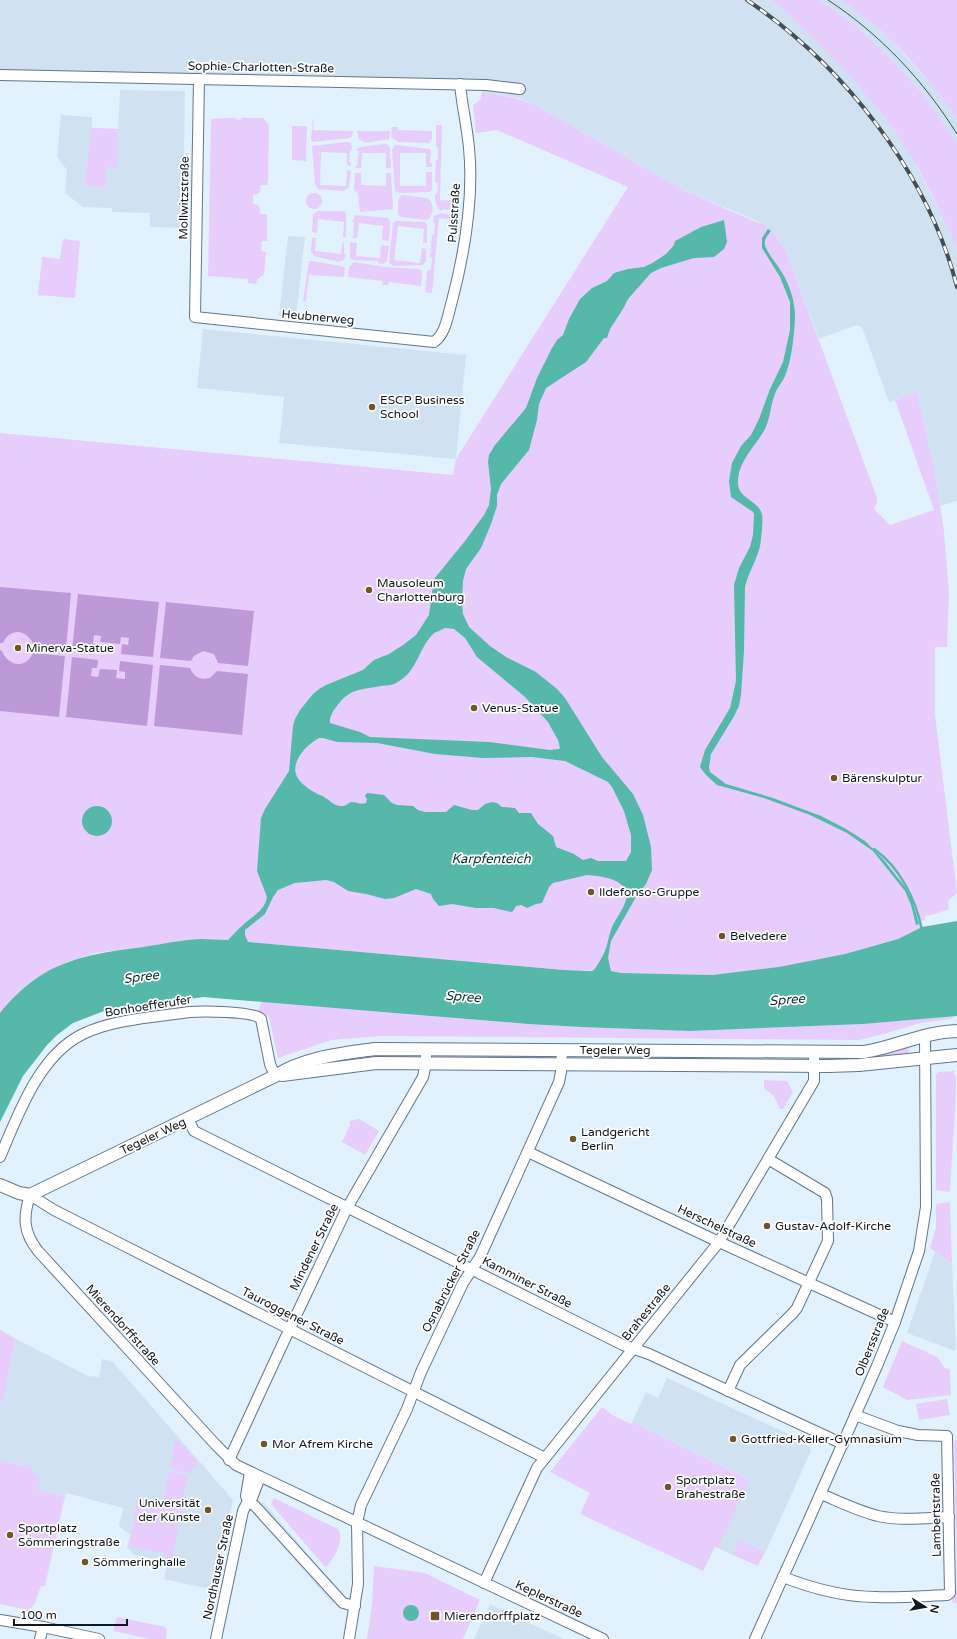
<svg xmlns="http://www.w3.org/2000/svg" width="957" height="1639" font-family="'Varela Round',sans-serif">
  <rect width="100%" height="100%" fill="#e2f1fe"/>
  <!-- built -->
  <g fill="#d0e2f1">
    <polygon points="0,0 770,0 781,7 837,62 871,99 907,149 946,222 957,249 957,501 940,506 934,468 917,392 889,402 862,327 857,325 854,326 819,339 787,254 779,240 769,230 755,220 681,189 537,106 521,99 497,94 482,93 484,80 0,70"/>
    <polygon points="819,0 841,0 865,17 890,39 935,89 957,120 957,143 925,97 895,63 857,27"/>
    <polygon points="120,90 185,91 183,228 150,227 150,213 112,212 112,208 83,207 65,193 67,170 57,157 61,115 92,117 92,128 118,129"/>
    <polygon points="288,236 305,237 296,318 279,316"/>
    <polygon points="203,329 466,355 456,459 279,443 284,397 197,388"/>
    <polygon points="935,1252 952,1263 956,1349 955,1351 907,1333"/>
    <polygon points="16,1339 88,1376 99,1377 102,1359 112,1361 233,1500 215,1590 164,1579 167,1564 164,1561 135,1555 127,1548 130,1535 119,1526 123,1508 66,1493 65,1496 38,1490 29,1466 3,1462 0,1459 0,1404 3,1401 15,1340"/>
    <polygon points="667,1378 808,1443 811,1451 766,1551 765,1552 739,1540 733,1555 718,1548 750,1480 632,1422 646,1392 658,1398"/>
    <polygon points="263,1502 341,1592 333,1604 253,1513"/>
    <polygon points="490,1604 542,1629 564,1639 474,1639"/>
  </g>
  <!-- green -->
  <g fill="#e7cdfb">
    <path d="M770 0H819L822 2 857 27 895 63 925 97 957 143V249C935 196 907 143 870 99 843 66 811 37 781 7Z"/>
    <path d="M841 0H957V120C938 91 915 64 891 40 876 25 858 12 841 0Z"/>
    <path d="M482 93C501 94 519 98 537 106L681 189 761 224 771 231 779 240 787 254 877 498V503L874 509 890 525 934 510 895 400 917 392 934 468 944 531 949 594 947 647H935V715L957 893 948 901 949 909 935 914 925 916V920L921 921 922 927 898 939 845 954 812 962 753 971 712 975 621 973 595 970H564L248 942 201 939 96 953 67 962 33 980 14 996 0 1013V433L453 475 456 459 628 187 497 130 476 133 473 105 480 100Z"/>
    <polygon points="225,118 236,118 236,119 241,120 241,118 263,118 269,125 268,181 267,185 261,185 260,192 253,196 253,203 260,207 260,214 267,214 267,241 262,241 261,251 266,252 264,274 257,280 256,284 248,283 248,279 208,276 211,119"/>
    <polygon points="313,119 314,119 313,130 353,131 352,137 350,138 312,142 311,139"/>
    <path d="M436 125H442L440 200 459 201 458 212 443 209 442 211C435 207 435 201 435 194H437L438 183 435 182 436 160H438V147H436Z"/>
    <polygon points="292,126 307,126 306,161 292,160"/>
    <polygon points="392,127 398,127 398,130 432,131 432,139 429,143 398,142 391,137"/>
    <polygon points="91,128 118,129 117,167 106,167 105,187 85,186"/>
    <polygon points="357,131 390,131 389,139 365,143 359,139"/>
    <polygon points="347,142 351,143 352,150 350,151 349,161 351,162 351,166 347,165 347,153 321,152 320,185 346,186 347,170 351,171 349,187 343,191 318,189 315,184 312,146"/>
    <polygon points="385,144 388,145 390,148 391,168 386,168 386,153 362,153 361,168 355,168 355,167 357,166 359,151 356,151 357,149 360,147"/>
    <polygon points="397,145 429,149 431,150 430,163 432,163 432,167 426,167 426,153 400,153 400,186 426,186 426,172 432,172 432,190 430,192 399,193 395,191 392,150 394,146"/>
    <polygon points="355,173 361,173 361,185 386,186 386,173 391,173 393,209 360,212 358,193 354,190"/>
    <circle cx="314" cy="201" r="8"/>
    <path d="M403 195 428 198C434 204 434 212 429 219L426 220 401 217 398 215V202L400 196Z"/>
    <polygon points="318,211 342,211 346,213 346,237 343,237 344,222 318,219 317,233 312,232 313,214"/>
    <polygon points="441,213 458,216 458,220 439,218 432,293 425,292 427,271 431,269 432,258 430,257 432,235 434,235 435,223 433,223 434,216"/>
    <polygon points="355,215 388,218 390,222 389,241 382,240 383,226 359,223 357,238 351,238 353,237 354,222 352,222"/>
    <polygon points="396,221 425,222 427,225 427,243 423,243 424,229 398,226 394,260 420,263 422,248 426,249 426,261 423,265 393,266 389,262 393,223"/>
    <polygon points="312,238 316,238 315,251 341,254 343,242 344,242 344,254 346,254 344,260 339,262 314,256 311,252"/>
    <polygon points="63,239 80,241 75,298 38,295 42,257 60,259"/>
    <polygon points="350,242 357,243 356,256 380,258 381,245 389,246 387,261 383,264 378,263 378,261 353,260 350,258"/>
    <polygon points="309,261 312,261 342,266 345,268 344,277 309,275 306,301 303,301"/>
    <polygon points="354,262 385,267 419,269 422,272 421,286 389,282 388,285 382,285 383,281 348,277 349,267"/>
    <polygon points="262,1001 528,1024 581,1027 690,1031 863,1024 953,1016 952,1019 920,1023 887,1033 859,1040 381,1036 331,1040 278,1058 269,1017 258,1011"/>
    <polygon points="908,1043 909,1055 829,1063 829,1056"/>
    <polygon points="415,1053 415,1059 292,1071 303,1065 367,1054"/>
    <polygon points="441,1053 545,1055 545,1061 441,1060"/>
    <polygon points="954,1071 954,1075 956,1075 956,1092 950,1192 936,1190 936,1075 938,1072"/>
    <polygon points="764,1080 787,1081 793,1092 783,1109 780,1109 774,1096 764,1088"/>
    <polygon points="359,1119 379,1131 365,1155 342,1142 350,1125 350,1121"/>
    <polygon points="950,1202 952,1263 930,1248 936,1228 936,1204"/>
    <polygon points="0,1330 16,1339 15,1340 3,1401 0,1404"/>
    <polygon points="902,1341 937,1357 945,1368 950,1369 951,1395 907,1400 883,1387"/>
    <polygon points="947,1399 950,1415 919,1420 916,1404"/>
    <polygon points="602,1407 612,1415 631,1424 632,1422 750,1480 718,1548 715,1547 703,1571 580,1514 590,1493 550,1472"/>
    <polygon points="175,1438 199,1462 189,1473 170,1469"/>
    <polygon points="954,1440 957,1440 957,1603 953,1603 952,1600 957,1590"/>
    <polygon points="0,1459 3,1462 29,1466 40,1480 38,1490 65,1496 45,1586 41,1586 34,1605 28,1610 0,1604"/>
    <polygon points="169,1472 188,1475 172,1561 166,1559 167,1554 129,1547 137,1500 163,1504"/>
    <path d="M274 1498 338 1529C345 1542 334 1557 326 1568L271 1504Z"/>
    <polygon points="739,1540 765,1552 758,1566 733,1555"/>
    <polygon points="374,1566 425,1573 480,1600 463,1639 367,1639 372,1604"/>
    <polygon points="117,1617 165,1627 167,1630 166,1639 151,1639 113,1631"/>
  </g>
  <!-- forest -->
  <g fill="#bd99d8">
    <path d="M0 587 71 593 66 649 34 646C28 630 11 626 3 643H0Z"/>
    <polygon points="78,594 159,602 153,657 121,654 122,644 128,645 129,638 121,637 120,644 100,642 101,636 94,635 93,644 100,644 99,652 72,649"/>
    <polygon points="166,602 254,611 248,666 218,663 214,654 203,651 194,656 191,661 160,658"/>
    <path d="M0 650 2 651C8 666 25 670 33 653L65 656 59 717 0 711Z"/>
    <polygon points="72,657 98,660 97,668 92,668 91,676 98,677 100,669 117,670 116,678 125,679 125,672 119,671 120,661 153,665 147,726 66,717"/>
    <path d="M160 665 190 668C194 678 201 680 210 678L217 671 248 674 242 735 154 726Z"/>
  </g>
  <!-- water -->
  <g fill="#55b8a8" fill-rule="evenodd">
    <path d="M724 220 727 242 724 249 714 257 694 258 661 268 651 273 628 299 623 309 610 329 607 338H604L586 362 546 388 539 404 537 420 529 450 501 484 497 495V506L491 524 481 548 466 569 463 581 462 604 463 614 469 627 490 646 506 657 536 672 557 689 565 698 602 757 633 794 643 815 651 847 652 870 646 884 636 897 611 941 608 958 611 971 621 973 712 975 779 967 845 954 898 939 922 927 957 921V1016L863 1024 690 1031 581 1027 528 1024 203 997 104 1011 73 1023 57 1035 47 1045 23 1076 0 1122V1013C41 962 81 955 143 947 162 944 181 940 201 939 210 939 219 940 228 940 232 936 237 930 242 926 251 917 265 911 267 897L257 871 261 818 265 809 289 771 293 726 295 719 300 710 313 694 319 689 326 685 363 670 374 660 389 654 403 645 416 635 429 615 434 579 465 541 484 515 489 505 491 489 488 462 489 455 495 445 526 408 537 378 552 348 557 340 563 335 569 319 580 299 592 288 607 281 614 273 628 269 644 267 654 262 666 254 674 245 675 241 701 227ZM445 628 454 629 465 638 477 657 525 697 548 722 558 740 560 748 559 749 550 750 489 742 370 737 360 732 330 723C329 718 333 711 336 707 350 688 360 690 381 686 386 685 391 686 396 683 418 672 418 648 434 633 438 631 442 630 445 628ZM319 738H323L337 742 377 743 435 754 483 758 532 757 565 761 608 782 612 787 624 811 631 835V852L626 861H598L591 858 583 860 574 854 556 847 553 836 538 824 531 813H519L515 808 502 807 497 803 492 802 485 804 478 810H472L454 805 446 812H425L418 810 413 806 397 805 392 803 384 795 367 793 365 796 367 799 366 803C360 805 357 802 351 802 348 803 346 806 343 806 334 807 330 800 324 797 322 795 318 795 316 793 310 790 303 785 299 780 287 764 306 745 319 738ZM587 875C601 876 631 879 626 900 623 910 616 918 612 927 609 935 608 943 605 951 602 958 598 964 594 970L591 971 564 970 248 942 245 935V930L265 914 273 897 278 890 295 883 326 880 334 882 348 891 366 894 385 899 394 898 416 889 431 894 433 899 439 906 452 904 476 908H494L511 912 513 911 516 906 521 905 527 908 536 904 542 903 549 887 553 883Z"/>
    <path d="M768 229 771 231C768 235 764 239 765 245 767 253 775 261 779 268 788 281 794 297 795 313 795 329 792 359 786 373 784 381 777 387 775 394 770 406 771 416 765 429 756 446 738 461 738 482 737 499 759 500 762 515 763 519 762 525 762 530 761 536 761 544 759 550 755 563 748 574 745 587L744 651 741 695 739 706 733 718 711 754 709 767 710 772 726 784 773 798 821 816 846 829 865 841 883 859 906 888 912 900 919 924 916 925 911 905 905 891 873 851 847 833 810 815 764 798 717 785 706 775 700 767 705 750 730 708 736 681 734 585 739 568 750 547 753 535 754 514 753 512 731 497 729 481 732 463 741 446 751 435 759 419 770 389 783 362 790 330V302L780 277 762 248V238Z"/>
    <circle cx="97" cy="821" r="15"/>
    <circle cx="411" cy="1613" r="8"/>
  </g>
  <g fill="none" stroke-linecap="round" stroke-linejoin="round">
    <!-- stream -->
    <path stroke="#55b8a8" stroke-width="2.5" d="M874 849C900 867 916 900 922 930"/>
    <defs>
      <g id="minor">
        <polyline points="0,75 486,85 520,89"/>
        <path d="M199 79 195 317 434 342C446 334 448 314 452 301 465 251 474 199 469 148 467 126 462 106 460 84"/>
        <polyline points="188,1119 194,1131 557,1312 623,1345 649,1354 843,1444"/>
        <polyline points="528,1152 719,1242 895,1322"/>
        <path d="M0 1157C18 1115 39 1055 83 1034 114 1019 156 1017 190 1012 202 1011 253 1011 261 1019L270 1064 275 1076"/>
        <polyline points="728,1391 740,1365 793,1313 797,1308 828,1241 827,1199 825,1193 768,1159"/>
        <path d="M545 1458 115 1241 54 1210 30 1195C23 1217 23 1232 38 1251L216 1445 236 1465 603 1639"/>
        <polyline points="229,1460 284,1341 347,1208 423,1077 426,1063 426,1049"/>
        <path d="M821 1494C840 1502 858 1511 878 1516 901 1521 926 1518 949 1517"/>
        <polyline points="248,1501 255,1506 343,1603 355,1606"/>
        <polyline points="248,1501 246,1496 250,1472"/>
        <path d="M783 1577C811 1588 845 1597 876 1597 899 1598 923 1596 947 1595L950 1593 947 1436 918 1435 898 1431 855 1415"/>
        <polyline points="484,1583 537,1468 719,1242 814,1081 814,1052"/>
        <polyline points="0,1620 43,1627 99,1639"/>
        <polyline points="40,1639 43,1627"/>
        <polyline points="216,1639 243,1511 248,1501 252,1498 260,1477"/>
        <polyline points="349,1639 358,1584 357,1523 361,1505 407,1409 421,1372 463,1283 480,1257 559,1082 561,1072 562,1050"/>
        <polyline points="755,1639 811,1515 877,1366 895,1322 919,1251 926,1207 925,1035"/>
      </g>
      <g id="major">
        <polyline points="282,1075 376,1063 828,1066 859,1065 957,1055"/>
        <path d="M0 1185 19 1193 30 1195 275 1076C305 1057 340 1054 375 1049L864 1052C896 1047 923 1032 957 1031"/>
      </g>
    </defs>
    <!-- minor casing -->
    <use href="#minor" stroke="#61778a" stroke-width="12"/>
    <!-- major casing -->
    <use href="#major" stroke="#61778a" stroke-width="14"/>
    <!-- minor -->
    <use href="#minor" stroke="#fff" stroke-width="10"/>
    <!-- major -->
    <use href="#major" stroke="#fff" stroke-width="12"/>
    <!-- tram -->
    <path stroke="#444e57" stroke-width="1" d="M828 0C880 34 924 81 957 134"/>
    <defs>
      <path id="rail" d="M747 0C843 65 928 173 957 287"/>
    </defs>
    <!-- rail casing -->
    <use href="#rail" stroke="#444e57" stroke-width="4"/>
    <!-- rail -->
    <use href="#rail" stroke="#fff" stroke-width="2.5" stroke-dasharray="8" stroke-linecap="butt"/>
  </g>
  <!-- markers -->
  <g fill="#6d5726" stroke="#fff" stroke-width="1.5">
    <circle cx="372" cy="407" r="4"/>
    <circle cx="369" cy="590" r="4"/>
    <circle cx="18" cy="648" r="4"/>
    <circle cx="474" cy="708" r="4"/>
    <circle cx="834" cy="778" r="4"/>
    <circle cx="591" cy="892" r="4"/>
    <circle cx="722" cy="936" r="4"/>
    <circle cx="573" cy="1139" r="4"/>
    <circle cx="767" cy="1226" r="4"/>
    <circle cx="733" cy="1439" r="4"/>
    <circle cx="264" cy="1444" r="4"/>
    <circle cx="668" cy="1487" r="4"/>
    <circle cx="208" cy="1510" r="4"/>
    <circle cx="10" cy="1535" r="4"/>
    <circle cx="85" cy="1562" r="4"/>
    <rect x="430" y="1611" width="10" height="10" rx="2"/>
  </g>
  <g text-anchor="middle" stroke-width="3.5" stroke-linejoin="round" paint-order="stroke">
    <!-- street labels -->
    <g font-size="12" fill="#0f171f" stroke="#fff">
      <text transform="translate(261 67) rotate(1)" y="4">Sophie-Charlotten-Straße</text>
      <text transform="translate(184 198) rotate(-89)" y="4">Mollwitzstraße</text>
      <text transform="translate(454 213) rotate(-86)" y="4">Pulsstraße</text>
      <text transform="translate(318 317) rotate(5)" y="4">Heubnerweg</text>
      <text transform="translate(148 1006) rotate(-9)" y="4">Bonhoefferufer</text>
      <text x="615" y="1054">Tegeler Weg</text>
      <text transform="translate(153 1136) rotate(-25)" y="4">Tegeler Weg</text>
      <text transform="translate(717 1226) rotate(25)" y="4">Herschelstraße</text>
      <text transform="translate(314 1247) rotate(-64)" y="4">Mindener Straße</text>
      <text transform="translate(451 1281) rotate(-63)" y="4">Osnabrücker Straße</text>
      <text transform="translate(527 1282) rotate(27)" y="4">Kamminer Straße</text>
      <text transform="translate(646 1312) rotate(-51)" y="4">Brahestraße</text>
      <text transform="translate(293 1316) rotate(27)" y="4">Tauroggener Straße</text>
      <text transform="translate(123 1325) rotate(48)" y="4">Mierendorffstraße</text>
      <text transform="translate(872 1342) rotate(-68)" y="4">Olbersstraße</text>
      <text transform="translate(936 1515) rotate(-91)" y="4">Lambertstraße</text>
      <text transform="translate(218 1567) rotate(-78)" y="4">Nordhauser Straße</text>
      <text transform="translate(549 1599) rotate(25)" y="4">Keplerstraße</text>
    </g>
    <!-- poi labels -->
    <g font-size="12" fill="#0f171f" stroke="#fff" text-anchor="start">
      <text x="380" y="404">ESCP Business<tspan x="380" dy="14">School</tspan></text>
      <text x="377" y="587">Mausoleum<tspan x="377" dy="14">Charlottenburg</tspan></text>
      <text x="26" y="652">Minerva-Statue</text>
      <text x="482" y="712">Venus-Statue</text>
      <text x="842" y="782">Bärenskulptur</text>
      <text x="599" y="896">Ildefonso-Gruppe</text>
      <text x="730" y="940">Belvedere</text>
      <text x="581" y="1136">Landgericht<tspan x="581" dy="14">Berlin</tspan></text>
      <text x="775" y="1230">Gustav-Adolf-Kirche</text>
      <text x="741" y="1443">Gottfried-Keller-Gymnasium</text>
      <text x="272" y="1448">Mor Afrem Kirche</text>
      <text x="676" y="1484">Sportplatz<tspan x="676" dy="14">Brahestraße</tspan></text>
      <text x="200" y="1507" text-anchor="end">Universität<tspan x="200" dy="14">der Künste</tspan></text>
      <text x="18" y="1532">Sportplatz<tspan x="18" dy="14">Sömmeringstraße</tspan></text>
      <text x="93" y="1566">Sömmeringhalle</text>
      <text x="444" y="1620">Mierendorffplatz</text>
    </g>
    <!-- water labels -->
    <g font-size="13" font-style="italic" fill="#02332c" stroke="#fff">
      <text x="491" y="863">Karpfenteich</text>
      <text transform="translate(141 976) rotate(-7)" y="5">Spree</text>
      <text transform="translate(463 996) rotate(4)" y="5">Spree</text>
      <text transform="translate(787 999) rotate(-4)" y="5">Spree</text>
    </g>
  </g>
  <!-- north arrow -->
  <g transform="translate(925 1607) rotate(101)" stroke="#ffffff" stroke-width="3" paint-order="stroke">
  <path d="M0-3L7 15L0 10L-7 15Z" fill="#0f171f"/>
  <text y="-6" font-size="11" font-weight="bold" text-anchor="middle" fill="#0f171f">N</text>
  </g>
  <!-- scale -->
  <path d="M14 1619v6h113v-6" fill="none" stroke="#0f171f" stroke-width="2"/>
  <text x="20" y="1619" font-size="12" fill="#0f171f" stroke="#ffffff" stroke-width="3" paint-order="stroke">100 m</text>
</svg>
